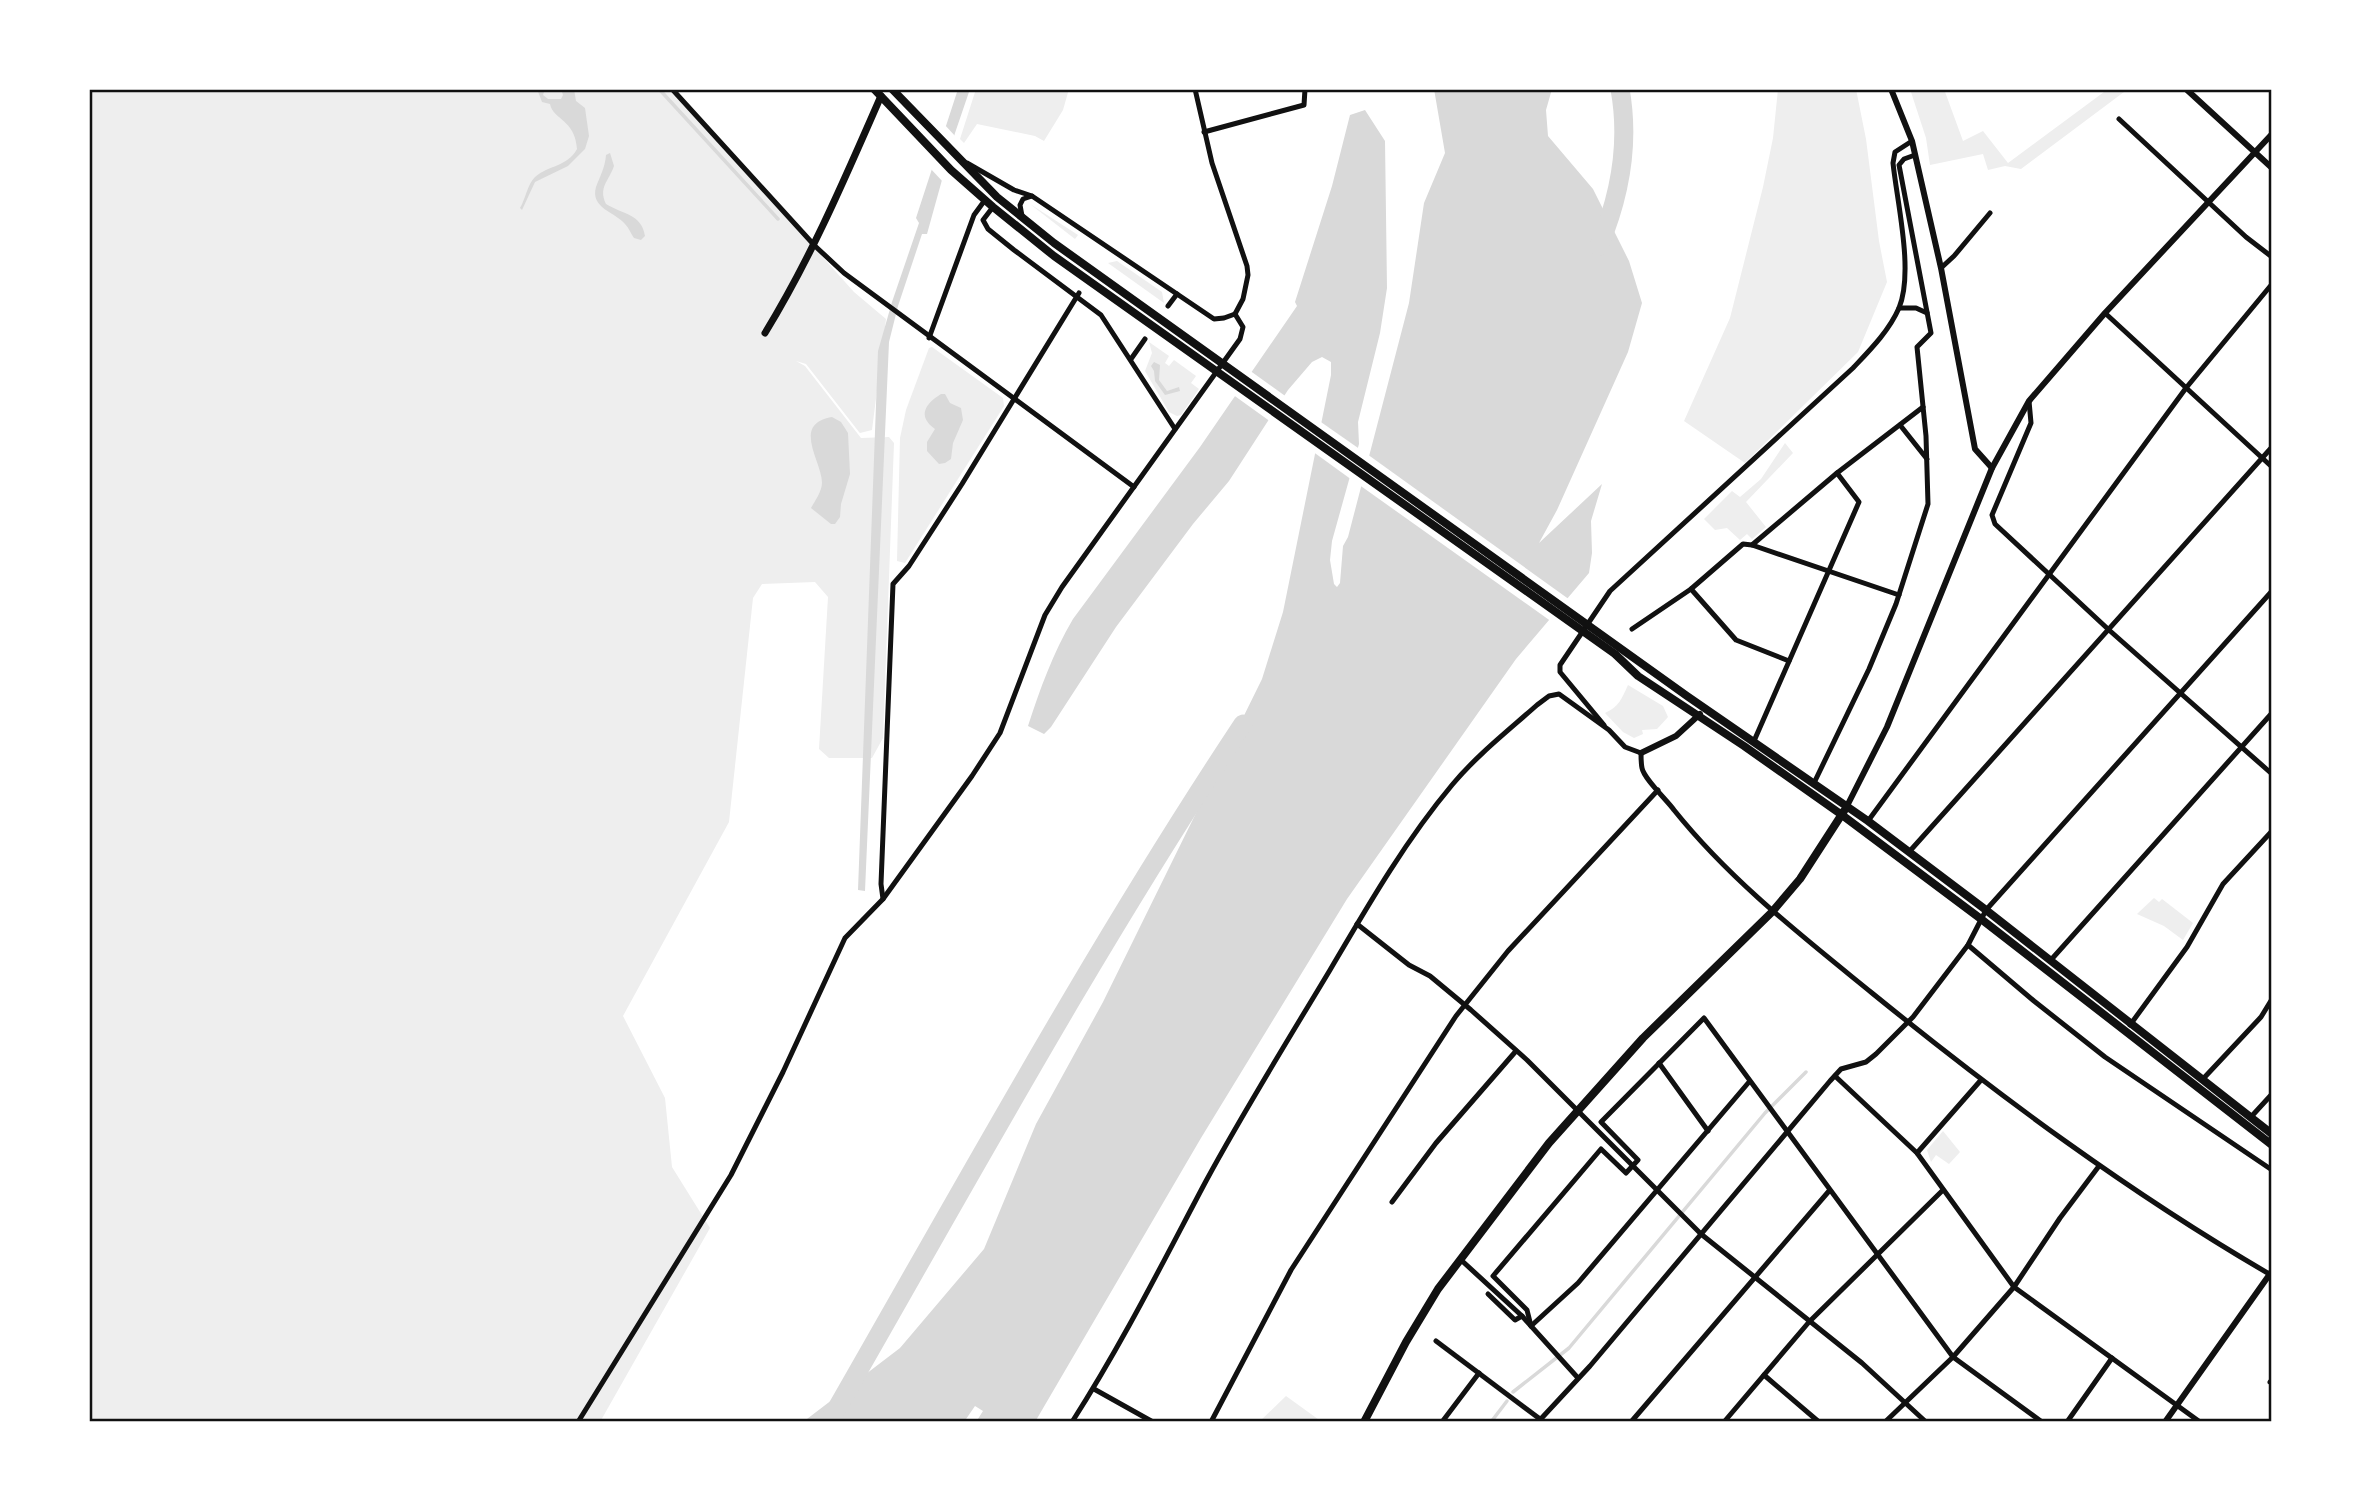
<svg xmlns="http://www.w3.org/2000/svg" width="2361" height="1511" font-family="Poppins,sans-serif">
  <rect width="100%" height="100%" fill="#fff"/>
  <!-- green -->
  <g fill="#eee">
    <polygon points="89,89 672,89 854,292 886,319 872,430 860,433 859,432 806,364 796,361 805,366 861,438 889,437 894,443 883,738 872,758 829,758 819,749 828,597 815,582 762,584 753,598 729,822 623,1016 665,1098 672,1167 710,1228 600,1422 89,1422"/>
    <polygon points="976,89 1069,89 1063,110 1044,141 1035,136 977,124 964,143 960,139"/>
    <polygon points="1778,89 1856,89 1866,139 1879,241 1887,282 1858,352 1745,463 1684,421 1730,318 1763,187 1773,138"/>
    <polygon points="1910,89 1944,89 1963,141 1983,131 2008,163 2108,89 2128,89 2021,169 2005,166 1988,170 1983,154 1930,165 1926,138"/>
    <polygon points="1030,204 1078,235 1075,239"/>
    <polygon points="1117,261 1162,292 1164,303 1108,263"/>
    <polygon points="1149,342 1169,356 1165,363 1169,366 1174,360 1196,376 1191,383 1199,389 1181,415 1177,416 1169,412 1145,371 1152,353"/>
    <polygon points="932,347 1003,398 1004,406 905,563 897,561 900,438 906,410 929,348"/>
    <polygon points="1785,443 1793,453 1746,502 1766,527 1752,539 1747,534 1740,540 1727,528 1715,530 1704,519 1732,491 1740,497 1761,479"/>
    <path d="M1628 685 1663 706 1668 717 1657 729 1642 730 1643 734 1634 738 1623 732 1605 713C1619 707 1622 698 1628 685Z"/>
    <polygon points="2154,898 2159,902 2162,899 2193,923 2183,940 2164,926 2137,914"/>
    <polygon points="1943,1131 1960,1152 1949,1164 1936,1155 1931,1162 1927,1150"/>
    <polygon points="1286,1396 1322,1422 1259,1422"/>
  </g>
  <!-- water -->
  <g fill="#d9d9d9">
    <path d="M537 89H545L543 95 548 99H561L563 95 561 89H574L576 101 585 108 589 136 585 149 568 166 535 182 522 210 520 208C526 198 527 185 535 177 549 165 567 167 577 149 575 119 553 120 550 104L542 102Z"/>
    <polygon points="958,89 970,89 955,133 927,234 922,234 898,306 889,342 865,891 858,890 878,351 892,302 919,223 916,218"/>
    <path d="M1434 89H1552L1546 110 1548 136 1593 189 1629 261 1642 303 1628 352 1557 510 1539 543 1602 484 1591 521 1592 553 1589 573 1516 659 1347 899 1201 1138 1035 1422H976L983 1411 975 1406 964 1422H803L900 1348 984 1249 1036 1124 1103 1002 1262 679 1283 612 1331 375V362L1322 357 1312 362 1288 390 1229 481 1193 524 1116 627 1051 727 1044 734 1028 726C1040 689 1053 653 1073 619L1200 447 1297 306 1295 302 1332 186 1350 115 1365 110 1385 141 1387 288 1380 333 1358 422 1359 444 1332 541 1330 560 1334 584 1337 587 1340 583 1343 546 1348 537 1409 303 1424 203 1445 153Z"/>
    <path d="M610 153 614 166C609 181 598 187 606 204 622 214 642 214 645 236L641 240 634 238C631 234 629 228 625 224 615 212 590 208 596 187 600 176 605 168 606 155Z"/>
    <polygon points="1154,362 1160,365 1159,380 1167,391 1179,387 1180,391 1165,395 1155,381 1154,371 1151,366"/>
    <path d="M941 394H945L950 403 961 408 963 420 953 443 951 459 945 463 939 464 927 451V442L935 429C917 416 925 404 941 394Z"/>
    <path d="M832 417 841 422 848 433 850 474 841 504 840 517 835 524H831L811 508C815 501 822 491 822 483 822 461 791 424 832 417Z"/>
  </g>
  <!-- pier -->
  <g fill="#fff">
    <polygon points="943,123 957,138 944,183 929,167"/>
    <polygon points="1249,370 1288,398 1271,422 1232,394"/>
    <polygon points="1318,420 1361,450 1352,480 1312,451"/>
    <polygon points="1367,454 1570,600 1552,622 1358,484"/>
  </g>
  <g fill="none" stroke-linecap="round" stroke-linejoin="round">
    <!-- stream -->
    <g stroke="#d9d9d9" stroke-width="3.5">
      <polyline points="659,89 778,219"/>
      <polyline points="1513,1392 1569,1348 1765,1113 1806,1072"/>
      <polyline points="1491,1422 1507,1401"/>
    </g>
    <!-- river -->
    <g stroke="#d9d9d9" stroke-width="19">
      <path d="M1599 246C1620 196 1630 144 1620 89"/>
      <path d="M829 1422C964 1187 1093 950 1243 724"/>
    </g>
    <!-- minor -->
    <g stroke="#111" stroke-width="5">
      <polyline points="672,89 815,246 844,273 1134,487"/>
      <polyline points="2119,119 2246,237 2272,257"/>
      <polyline points="1204,132 1304,105 1305,89"/>
      <polyline points="967,163 1014,190 1032,196 1214,319 1224,318 1235,314 1243,299 1248,275 1247,266 1212,163 1195,89"/>
      <polyline points="993,207 983,220 988,229 1014,250 1101,315 1175,429"/>
      <polyline points="1022,216 1020,205 1023,199 1032,196"/>
      <polyline points="1941,268 1954,256 1990,213"/>
      <polyline points="1168,306 1177,294"/>
      <polyline points="1899,308 1916,308 1927,313"/>
      <polyline points="2105,313 2272,467"/>
      <polyline points="929,338 974,215 985,200"/>
      <polyline points="1131,359 1145,339"/>
      <polyline points="2029,401 2031,423 1992,515 1995,524 2109,630 2272,774"/>
      <polyline points="1900,425 1927,459"/>
      <polyline points="1752,545 1899,595"/>
      <polyline points="1691,589 1736,640 1789,661"/>
      <polyline points="1632,629 1691,589 1743,544 1752,545 1837,473 1923,407"/>
      <path d="M1604 725 1560 672V665L1610 591 1853 368C1870 350 1889 331 1899 308 1914 272 1897 202 1893 163L1895 152 1912 141"/>
      <polyline points="1754,741 1859,502 1837,473"/>
      <polyline points="1814,783 1869,669 1896,604 1928,504 1926,436 1917,347 1931,333 1899,165 1904,159 1915,155"/>
      <polyline points="1868,821 2186,388 2272,284"/>
      <polyline points="1909,852 2272,447"/>
      <polyline points="883,899 881,884 893,584 909,566 962,484 1079,293"/>
      <polyline points="1357,924 1409,965 1430,976 1471,1010 1527,1060 1701,1234 1862,1363 1926,1422"/>
      <polyline points="1968,945 2034,1001 2105,1057 2272,1170"/>
      <polyline points="2050,961 2272,713"/>
      <polyline points="2130,1025 2187,947 2223,884 2272,831"/>
      <polyline points="1659,1063 1708,1131"/>
      <polyline points="1835,1076 1917,1153 2014,1287 2200,1422"/>
      <polyline points="2202,1080 2261,1017 2272,999"/>
      <polyline points="2250,1118 2272,1094"/>
      <polyline points="1917,1153 1981,1080"/>
      <polyline points="1392,1202 1436,1143 1516,1051"/>
      <polyline points="1460,1259 1522,1316 1578,1378"/>
      <polyline points="1488,1294 1515,1320 1522,1316"/>
      <polyline points="1531,1326 1527,1310 1493,1276 1601,1149 1626,1173 1638,1160 1601,1122 1704,1018 1953,1357 2042,1422"/>
      <polyline points="1531,1326 1578,1283 1749,1082"/>
      <polyline points="1436,1341 1544,1422"/>
      <polyline points="1764,1375 1819,1422"/>
      <polyline points="2270,1382 2272,1383"/>
      <polyline points="1094,1389 1153,1422"/>
      <polyline points="578,1422 731,1175 783,1072 845,938 883,899 972,776 1000,733 1045,615 1062,587 1240,339 1243,327 1235,314"/>
      <path d="M1072 1422C1122 1344 1163 1262 1206 1181 1245 1109 1288 1040 1330 970 1367 907 1405 841 1452 785 1477 755 1509 730 1537 705L1549 696 1559 694 1609 730 1625 747 1641 753C1641 758 1641 763 1642 768 1644 779 1667 800 1674 810 1731 881 1802 936 1872 993 1999 1096 2130 1193 2271 1275"/>
      <polyline points="1211,1422 1291,1270 1456,1016 1508,951 1658,790"/>
      <polyline points="1442,1422 1479,1373"/>
      <polyline points="1538,1422 1590,1366 1830,1081 1841,1069 1866,1062 1876,1054 1913,1017 1968,945 1986,910 2272,591"/>
      <polyline points="1631,1422 1829,1191"/>
      <polyline points="1724,1422 1809,1322 1943,1190"/>
      <polyline points="1885,1422 1953,1357 2014,1287 2060,1218 2099,1166"/>
      <polyline points="2067,1422 2112,1358"/>
    </g>
    <!-- tertiary -->
    <g stroke="#111" stroke-width="6">
      <polyline points="1891,89 1912,141 1941,268 1975,449 1992,468"/>
      <polyline points="2186,89 2272,168"/>
      <polyline points="1641,753 1676,736 1700,714"/>
      <polyline points="1847,806 1887,727 1992,468 2029,401 2105,313 2272,134"/>
      <polyline points="2165,1422 2272,1271"/>
    </g>
    <!-- secondary -->
    <path stroke="#111" stroke-width="7" d="M765 333C812 256 845 178 881 96"/>
    <!-- primary -->
    <polyline stroke="#111" stroke-width="8" points="1364,1422 1406,1342 1438,1289 1549,1143 1643,1038 1772,912 1800,879 1844,811"/>
    <!-- trunk -->
    <g stroke="#111" stroke-width="8">
      <polyline points="874,89 951,170 993,207 1054,256 1615,654 1638,676 1744,746 1842,815 1981,919 2272,1145"/>
      <polyline points="892,89 997,197 1054,243 1687,696 1868,821 1986,910 2272,1134"/>
    </g>
  </g>
  <!-- border -->
  <rect width="2361" height="1511" fill="none" stroke="#ffffff" stroke-width="182"/>
  <rect x="91" y="91" width="2179" height="1329" fill="none" stroke="#111" stroke-width="2.5"/>
</svg>
